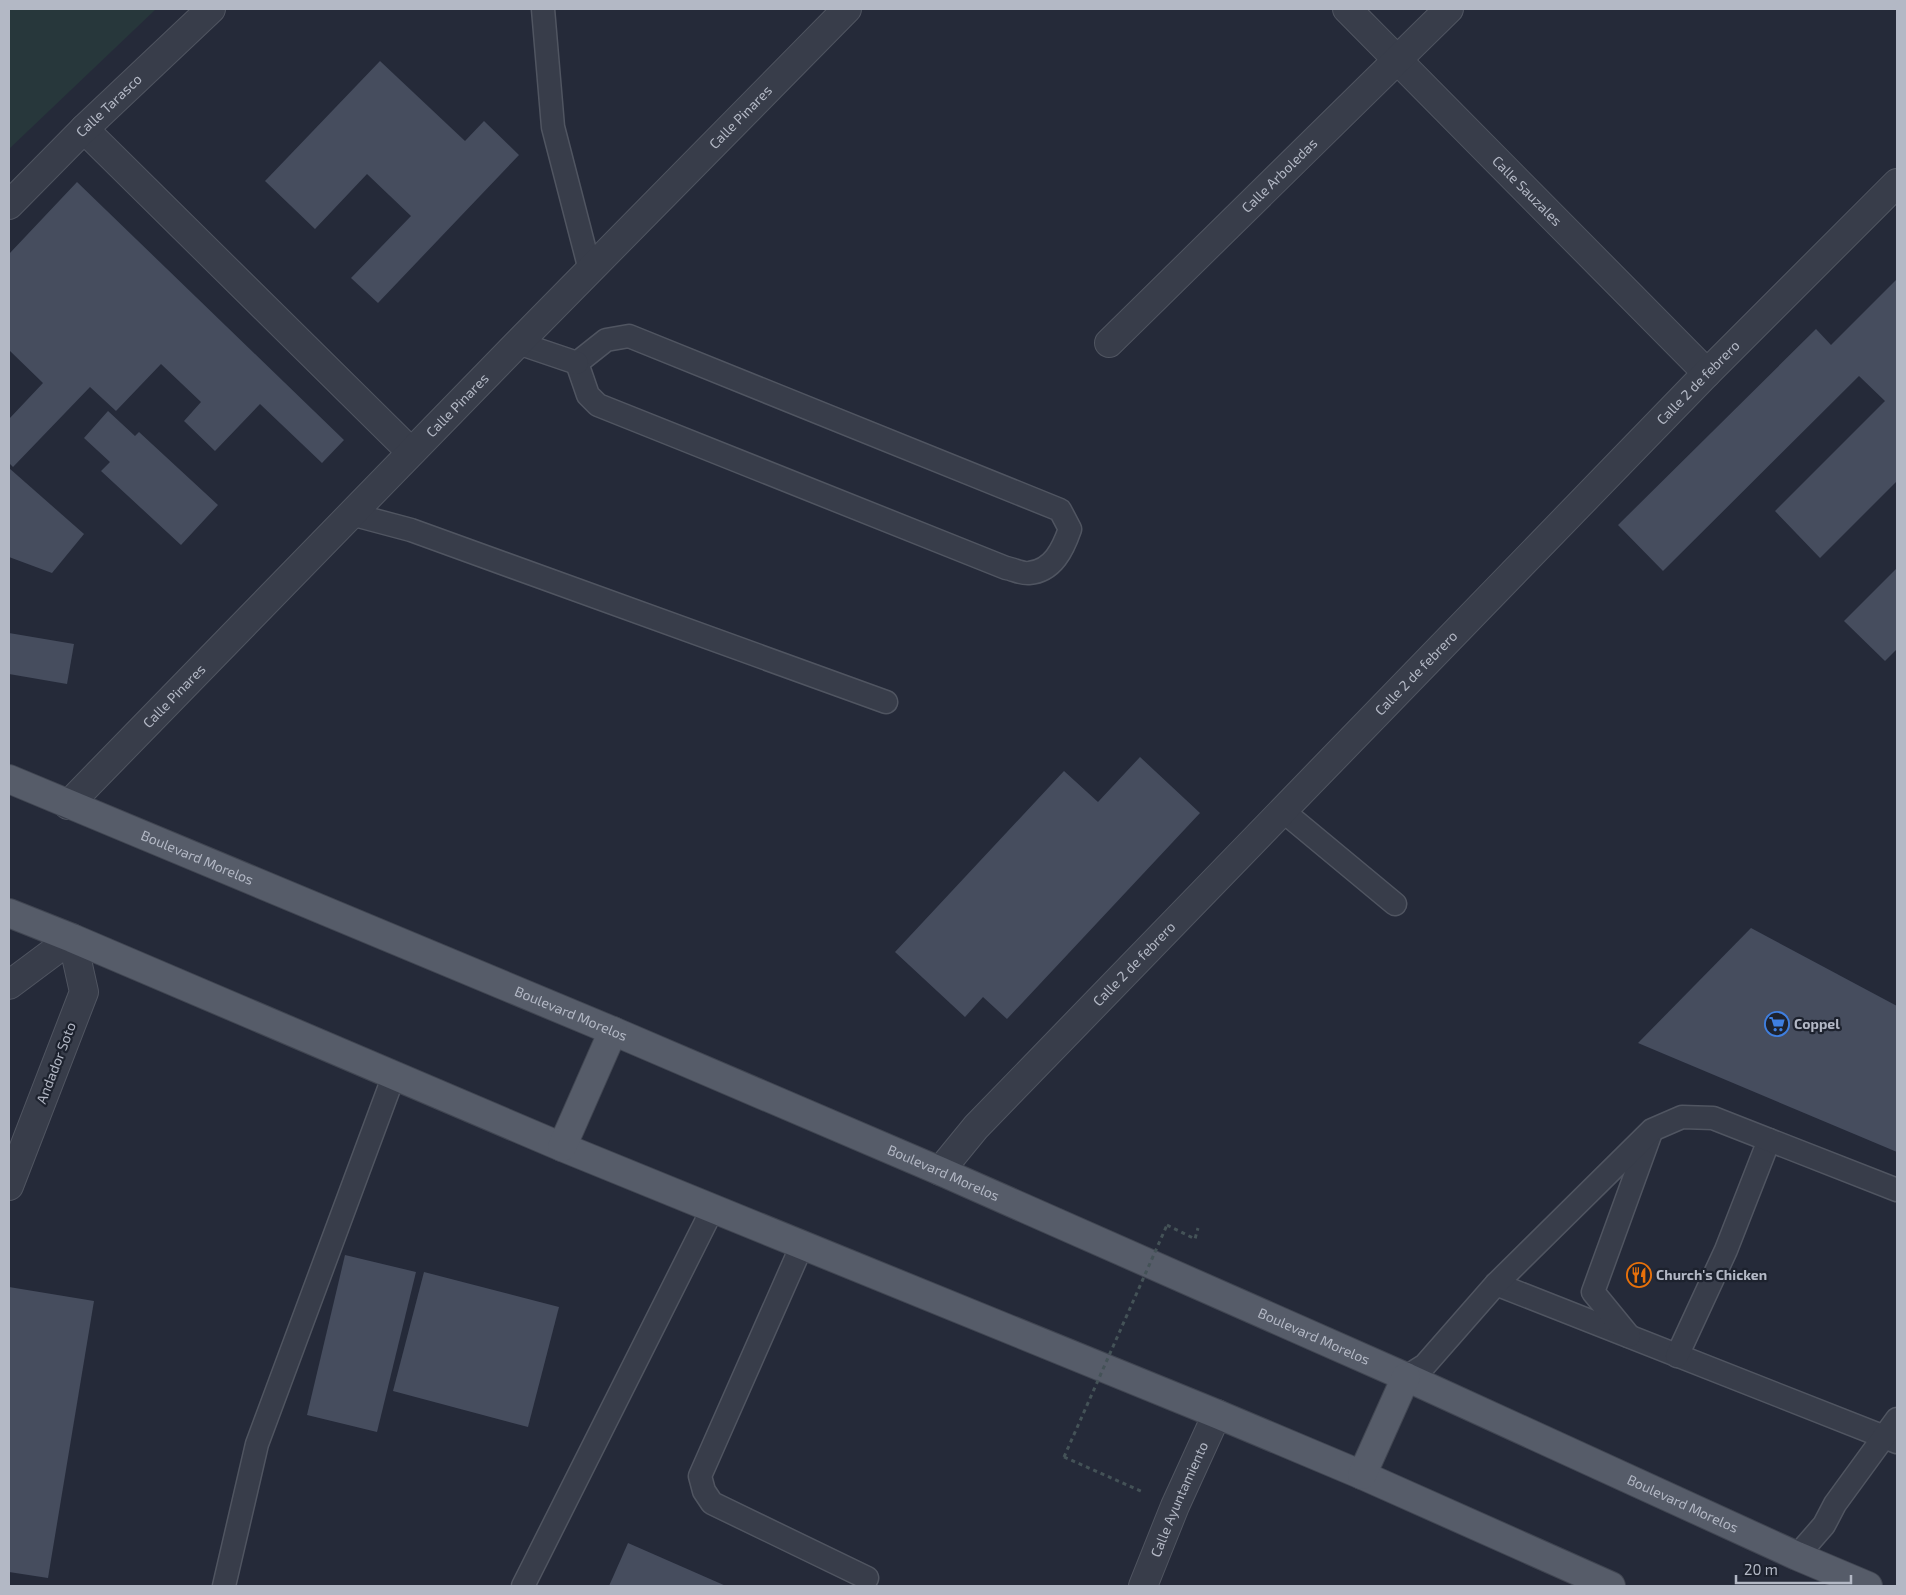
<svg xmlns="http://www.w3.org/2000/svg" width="1906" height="1595" font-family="'Exo 2',sans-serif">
  <rect width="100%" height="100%" fill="#252a39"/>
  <!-- green -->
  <polygon fill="#27373b" points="9,9 156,9 9,149"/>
  <!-- building -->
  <g fill="#464d5e">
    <polygon points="380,61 465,141 484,121 519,155 378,303 351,278 411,216 367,174 315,229 265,181"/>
    <polygon points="77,182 344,440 322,463 260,404 215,451 184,421 201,402 161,364 116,411 90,387 13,467 9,463 9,419 43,383 9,350 9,254"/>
    <polygon points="1897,279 1897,481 1820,558 1775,511 1885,401 1859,376 1663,571 1618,525 1816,329 1831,345"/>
    <polygon points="108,411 135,436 139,432 218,505 181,545 101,471 110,462 84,438"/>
    <polygon points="9,468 84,534 52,573 9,557"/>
    <polygon points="1897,568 1897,649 1885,661 1844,621"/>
    <polygon points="9,633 74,644 67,684 9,674"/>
    <polygon points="1140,757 1200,813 1007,1019 983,997 965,1017 895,952 1064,771 1098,802"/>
    <polygon points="1751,928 1897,1006 1897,1152 1638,1043"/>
    <polygon points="345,1255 416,1272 377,1432 307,1415"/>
    <polygon points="424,1272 559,1307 528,1427 393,1391"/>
    <polygon points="9,1287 94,1301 48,1578 9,1572"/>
    <polygon points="628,1543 726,1586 609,1586"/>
  </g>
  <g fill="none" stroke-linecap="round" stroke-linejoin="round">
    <defs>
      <g id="service">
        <polyline points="543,9 553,127 590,270"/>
        <path d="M629 336 1060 510 1070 529C1063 549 1053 571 1029 573 1022 574 1013 569 1006 568L598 405 588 395 577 363 606 340Z"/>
        <polyline points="518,343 577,363"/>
        <polyline points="351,514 411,530 886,702"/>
        <polyline points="1283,811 1395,904"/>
        <polyline points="802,1245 700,1476 704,1491 712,1503 867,1578"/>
        <polyline points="1496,1284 1897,1442"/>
        <polyline points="1629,1336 1593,1292 1650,1135"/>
        <polyline points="1677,1356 1726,1250 1769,1140"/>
        <polyline points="1406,1377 1425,1365 1496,1284 1652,1130 1682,1117 1713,1118 1897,1190"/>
        <polyline points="1797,1556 1824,1525 1835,1504 1897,1419"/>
        <polyline points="224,1586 257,1444 394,1075"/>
        <polyline points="523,1586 713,1208"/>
      </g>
      <g id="minor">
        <path id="s1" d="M1347 9 1707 373"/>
        <polyline points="84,129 411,452"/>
        <path id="s2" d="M9 205 84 129 211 9"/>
        <path id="s3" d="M1109 343 1449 9"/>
        <path id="s4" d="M68 805 518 343 847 9"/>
        <polyline points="9,985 72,938 84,992 9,1186"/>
        <path id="s5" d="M940 1171 976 1127 1707 373 1897 183"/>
        <path id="s6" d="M1143 1586 1175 1506 1217 1414"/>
      </g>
      <g id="primary">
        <path id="s7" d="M9 779 613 1031 940 1171 1406 1377 1797 1556 1868 1586"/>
        <polyline points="9,913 72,938 562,1147 1217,1414 1362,1475 1611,1586"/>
        <polyline points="562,1147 613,1031"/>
        <polyline points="1362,1475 1406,1377"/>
      </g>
    </defs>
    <!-- service casing -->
    <use href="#service" stroke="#505561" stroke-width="25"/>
    <!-- minor casing -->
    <use href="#minor" stroke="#505561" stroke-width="30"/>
    <!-- primary casing -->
    <use href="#primary" stroke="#414652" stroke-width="30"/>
    <!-- path -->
    <g stroke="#445257" stroke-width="3" stroke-dasharray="4 4" stroke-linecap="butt">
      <polyline points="1167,1225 1195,1239 1198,1228"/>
      <polyline points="1064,1457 1143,1492"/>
    </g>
    <!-- service -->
    <use href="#service" stroke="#383d4a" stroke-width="22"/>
    <!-- minor -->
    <use href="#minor" stroke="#383d4a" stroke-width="28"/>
    <!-- primary -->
    <use href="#primary" stroke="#565c69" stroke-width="28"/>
    <!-- path-bridge -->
    <polyline stroke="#445257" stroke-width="3" stroke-dasharray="4 4" stroke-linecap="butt" points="1064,1457 1167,1225"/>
  </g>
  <!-- icons -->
  <defs>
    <symbol id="supermarket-ring" viewBox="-11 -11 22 22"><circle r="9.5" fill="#1d222e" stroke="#3f7fe0" stroke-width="1.5"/><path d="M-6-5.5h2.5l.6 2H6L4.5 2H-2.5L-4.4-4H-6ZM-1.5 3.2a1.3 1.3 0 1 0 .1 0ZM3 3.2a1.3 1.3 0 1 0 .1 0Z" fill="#3f7fe0"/></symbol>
    <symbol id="restaurant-ring" viewBox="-11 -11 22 22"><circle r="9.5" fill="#1d222e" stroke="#e8710a" stroke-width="1.5"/><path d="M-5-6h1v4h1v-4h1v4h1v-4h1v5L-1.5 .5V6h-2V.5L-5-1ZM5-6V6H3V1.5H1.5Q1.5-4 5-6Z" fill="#e8710a"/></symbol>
  </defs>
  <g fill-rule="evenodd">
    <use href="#supermarket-ring" x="1763" y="1010" width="28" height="28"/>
    <use href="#restaurant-ring" x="1625" y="1261" width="28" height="28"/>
  </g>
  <g text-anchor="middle" stroke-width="4.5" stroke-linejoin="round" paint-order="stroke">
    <!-- street labels -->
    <g font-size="14" fill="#b3b8c5" stroke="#1d222e">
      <text dy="5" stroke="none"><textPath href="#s2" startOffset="141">Calle Tarasco</textPath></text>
      <text dy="5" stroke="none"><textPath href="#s4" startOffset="962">Calle Pinares</textPath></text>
      <text dy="5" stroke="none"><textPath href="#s3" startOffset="239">Calle Arboledas</textPath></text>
      <text dy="5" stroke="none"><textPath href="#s1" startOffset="256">Calle Sauzales</textPath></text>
      <text dy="5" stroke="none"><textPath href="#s5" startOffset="1094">Calle 2 de febrero</textPath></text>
      <text dy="5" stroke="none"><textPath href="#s4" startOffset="558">Calle Pinares</textPath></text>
      <text dy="5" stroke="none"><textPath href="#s5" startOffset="689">Calle 2 de febrero</textPath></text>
      <text dy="5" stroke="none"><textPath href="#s4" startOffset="152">Calle Pinares</textPath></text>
      <text dy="5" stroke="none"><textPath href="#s7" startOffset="204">Boulevard Morelos</textPath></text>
      <text dy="5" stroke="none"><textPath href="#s5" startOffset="284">Calle 2 de febrero</textPath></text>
      <text dy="5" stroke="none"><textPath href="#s7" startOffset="609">Boulevard Morelos</textPath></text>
      <text transform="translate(56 1063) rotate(-69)" y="5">Andador Soto</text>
      <text dy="5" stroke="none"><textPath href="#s7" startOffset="1014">Boulevard Morelos</textPath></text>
      <text dy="5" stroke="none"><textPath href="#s7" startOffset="1419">Boulevard Morelos</textPath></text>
      <text dy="5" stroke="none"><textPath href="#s6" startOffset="94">Calle Ayuntamiento</textPath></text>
      <text dy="5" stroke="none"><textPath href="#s7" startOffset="1824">Boulevard Morelos</textPath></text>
    </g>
    <!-- poi labels -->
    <g font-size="14" font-weight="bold" fill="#b3b8c5" stroke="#1d222e" text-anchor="start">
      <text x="1794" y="1029">Coppel</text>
      <text x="1656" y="1280">Church's Chicken</text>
    </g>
  </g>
  <!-- border -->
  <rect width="1906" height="1595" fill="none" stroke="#b3b8c5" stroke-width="20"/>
  <!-- scale -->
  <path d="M1736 1575v8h115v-8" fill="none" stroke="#b3b8c5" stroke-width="2.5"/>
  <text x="1744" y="1575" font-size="15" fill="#b3b8c5" stroke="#1d222e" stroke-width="4" paint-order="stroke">20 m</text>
</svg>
